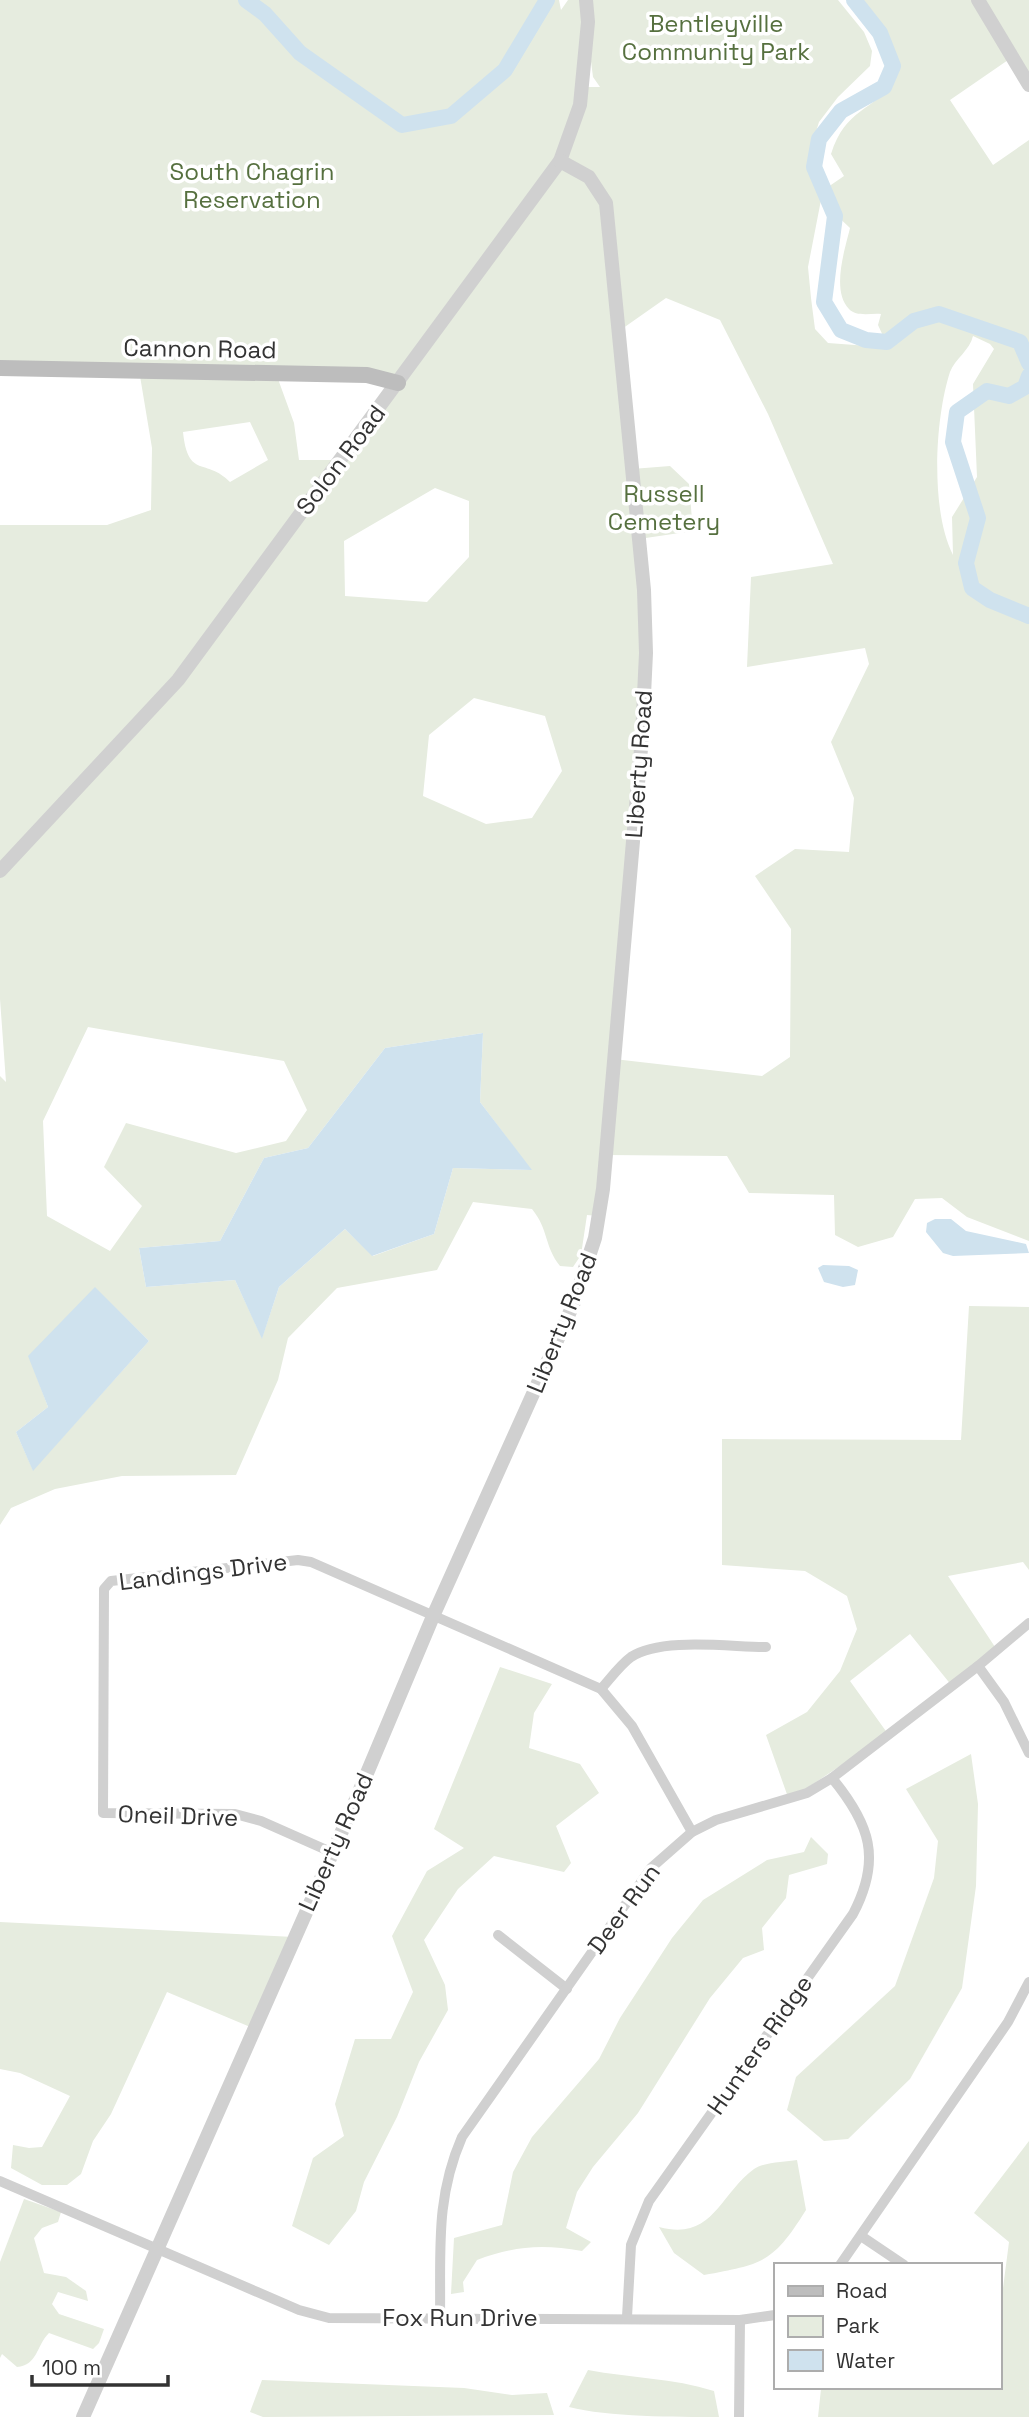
<svg xmlns="http://www.w3.org/2000/svg" width="1029" height="2417" font-family="'Space Grotesk',sans-serif">
  <rect width="100%" height="100%" fill="#fff"/>
  <!-- green -->
  <g fill="#e6ecdf" fill-rule="evenodd">
    <path d="M0 0H559L561 10 568 0H838L864 32 872 51 870 66 838 97 819 122 808 157 821 200 808 267 811 298 815 329 828 343 868 346 884 338 878 325 881 314C871 313 856 317 849 309 831 291 845 249 850 228L833 212 828 187 844 176 831 154C846 107 872 113 895 80L883 42 856 0H1029V85L1011 58 950 100 993 165 1029 140V1241L967 1217 942 1198 915 1199 893 1237 858 1247 835 1235 834 1195 749 1193 727 1156 606 1155 599 1216 587 1215 581 1255 573 1267 560 1266C544 1246 549 1230 532 1209L473 1202 437 1270 337 1288 288 1338 278 1380 236 1475 122 1476 55 1489 11 1508 0 1525V1076L6 1082 0 999V525H107L151 510 152 448 140 376 278 379 294 423 299 460H341L398 384 367 375 0 368ZM587 30 593 77 600 87H582ZM666 298 720 320 768 414 833 564 751 577 747 667 865 648 869 664 831 742 854 798 849 852 795 849 755 876 791 929 790 1057 762 1076 614 1059C629 887 656 712 639 539L693 531 689 484 670 466 632 469 619 331ZM973 336 990 344 994 349 973 384 977 477 952 517 953 555C930 510 935 418 950 372 955 359 970 350 973 336ZM250 422 268 460 230 482C206 457 188 480 183 432ZM435 488 469 501V557L427 602 345 596 344 541ZM474 698 545 716 562 771 532 818 486 824 423 796 429 735ZM88 1027 284 1061 307 1110 286 1141 236 1153 126 1123 104 1167 142 1206 110 1251 47 1216 43 1121ZM483 1033 480 1102 531 1170 453 1168 434 1234 373 1256 345 1229 279 1287 262 1338 235 1280 146 1287 139 1248 220 1241 264 1158 308 1148 385 1048ZM95 1288 149 1341 33 1470 16 1432 48 1407 29 1356Z"/>
    <polygon points="969,1306 1029,1307 1029,1570 1023,1562 948,1576 997,1650 952,1686 910,1634 850,1681 888,1734 789,1800 766,1735 807,1712 840,1671 857,1629 847,1596 805,1571 722,1565 722,1439 961,1440"/>
    <polygon points="500,1667 552,1684 534,1713 529,1748 580,1764 599,1793 556,1826 571,1863 564,1872 494,1856 458,1889 424,1940 445,1985 448,2010 419,2062 397,2117 364,2182 356,2211 329,2245 292,2226 313,2158 344,2136 335,2104 355,2039 391,2039 413,1992 392,1936 427,1871 464,1848 434,1829"/>
    <polygon points="971,1754 978,1804 976,1886 962,1988 910,2079 848,2139 824,2141 787,2110 796,2077 895,1986 934,1878 938,1841 906,1789"/>
    <path d="M811 1837 828 1854 827 1864 789 1875 786 1898 762 1928 764 1950 743 1958 710 1998 638 2113 593 2167 577 2192 566 2228 591 2242 582 2251C542 2244 515 2246 477 2260L463 2282 464 2292 451 2294 454 2238 502 2225 513 2172 532 2137 599 2059 620 2018 672 1938 703 1900 767 1860 804 1852Z"/>
    <polygon points="0,1922 294,1937 255,2029 167,1992 111,2114 93,2141 81,2174 67,2185 42,2185 11,2168 13,2145 29,2148 42,2147 70,2096 20,2073 0,2069"/>
    <polygon points="1029,2141 1029,2417 818,2417 821,2389 830,2387 999,2387 999,2319 1009,2242 974,2213"/>
    <path d="M797 2160 806 2210C773 2263 763 2264 704 2275L674 2253 659 2227C713 2241 718 2196 754 2169 764 2162 785 2162 797 2160Z"/>
    <path d="M24 2199 61 2212 58 2222 42 2228 34 2238 44 2273 66 2277 86 2291 88 2301 58 2292 52 2304 59 2314 104 2329 99 2343 93 2349 49 2333C36 2346 38 2365 17 2367L2 2354 0 2358V2262Z"/>
    <path d="M588 2370C630 2378 673 2378 714 2391L719 2417C675 2417 608 2417 569 2407Z"/>
    <polygon points="262,2380 464,2388 512,2395 547,2393 554,2415 263,2417 250,2412"/>
  </g>
  <!-- water -->
  <g fill="#cfe2ee">
    <polygon points="483,1033 480,1102 532,1170 453,1168 434,1234 372,1256 345,1229 279,1287 262,1339 235,1280 146,1287 139,1248 220,1241 264,1158 308,1148 385,1048"/>
    <polygon points="935,1219 951,1219 966,1231 1026,1244 1029,1253 953,1256 943,1253 926,1232 927,1223"/>
    <polygon points="823,1265 849,1266 858,1270 855,1285 843,1287 824,1282 818,1268"/>
    <polygon points="95,1287 149,1341 33,1471 16,1432 48,1407 28,1356"/>
  </g>
  <g fill="none" stroke-linecap="round" stroke-linejoin="round">
    <!-- river -->
    <g stroke="#cfe2ee" stroke-width="16">
      <polyline points="246,0 265,14 300,53 402,125 451,116 505,70 547,0"/>
      <polyline points="854,0 880,33 893,66 884,87 841,111 819,139 814,167 835,216 824,302 841,330 866,340 887,342 914,321 939,314 1020,342 1029,363"/>
      <polyline points="1029,376 1025,387 1009,396 987,391 957,412 953,442 978,518 966,563 972,588 990,600 1029,616"/>
    </g>
    <!-- minor -->
    <g stroke="#d0d0d0" stroke-width="10">
      <polyline points="978,1666 1004,1702 1029,1753"/>
      <path d="M601 1689C610 1679 620 1665 631 1657 661 1637 730 1647 766 1647"/>
      <polyline points="331,1852 261,1821 235,1814 103,1813 104,1589 111,1581 298,1560 311,1562 601,1689 632,1726 692,1832"/>
      <polyline points="498,1935 567,1989"/>
      <polyline points="0,2181 299,2310 329,2318 740,2320 775,2315"/>
      <polyline points="861,2236 904,2265"/>
      <polyline points="840,2265 1008,2022 1029,1982"/>
      <path d="M627 2317 631 2245 649 2201 853 1914C882 1859 870 1824 832 1778"/>
      <path d="M440 2318C441 2251 435 2199 462 2137L651 1868 692 1832 716 1820 807 1793 832 1778 978 1666 1029 1623"/>
      <polyline points="739,2417 740,2320"/>
    </g>
    <!-- tertiary -->
    <g stroke="#d0d0d0" stroke-width="14">
      <polyline points="978,0 1029,85"/>
      <polyline points="0,871 178,680 560,161 580,105 588,22 586,0"/>
      <polyline points="83,2417 354,1804 434,1614 573,1305 595,1238 603,1189 642,737 646,653 644,590 606,203 589,177 560,161"/>
    </g>
    <!-- secondary -->
    <polyline stroke="#bdbdbd" stroke-width="16" points="0,368 367,375 398,383"/>
  </g>
  <g text-anchor="middle" stroke-width="7" stroke-linejoin="round" paint-order="stroke">
    <!-- park labels -->
    <g font-size="24" fill="#56703f" stroke="#fff">
      <text x="716" y="32">Bentleyville<tspan x="716" dy="28">Community Park</tspan></text>
      <text x="252" y="180">South Chagrin<tspan x="252" dy="28">Reservation</tspan></text>
      <text x="664" y="502">Russell<tspan x="664" dy="28">Cemetery</tspan></text>
    </g>
    <!-- street labels -->
    <g font-size="24" fill="#333" stroke="#fff">
      <text transform="translate(200 349) rotate(1)" y="8">Cannon Road</text>
      <text transform="translate(341 460) rotate(-53)" y="8">Solon Road</text>
      <text transform="translate(639 764) rotate(-86)" y="8">Liberty Road</text>
      <text transform="translate(562 1323) rotate(-68)" y="8">Liberty Road</text>
      <text transform="translate(203 1572) rotate(-7)" y="8">Landings Drive</text>
      <text transform="translate(178 1816) rotate(2)" y="8">Oneil Drive</text>
      <text transform="translate(336 1842) rotate(-66)" y="8">Liberty Road</text>
      <text transform="translate(624 1909) rotate(-54)" y="8">Deer Run</text>
      <text transform="translate(760 2045) rotate(-55)" y="8">Hunters Ridge</text>
      <text x="460" y="2326">Fox Run Drive</text>
    </g>
  </g>
  <!-- legend -->
  <rect x="774" y="2263" width="228" height="126" fill="#ffffff" stroke="#adadad" stroke-width="2"/>
  <rect x="788" y="2286" width="35" height="10" fill="#bdbdbd" stroke="#adadad" stroke-width="2"/>
  <text x="836" y="2298" font-size="21" fill="#333333">Road</text>
  <rect x="788" y="2316" width="35" height="21" fill="#e6ecdf" stroke="#adadad" stroke-width="2"/>
  <text x="836" y="2333" font-size="21" fill="#333333">Park</text>
  <rect x="788" y="2350" width="35" height="21" fill="#cfe2ee" stroke="#adadad" stroke-width="2"/>
  <text x="836" y="2368" font-size="21" fill="#333333">Water</text>
  <!-- scale -->
  <path d="M32 2375v10h136v-10" fill="none" stroke="#333333" stroke-width="3.5"/>
  <text x="42" y="2375" font-size="21" fill="#333333" stroke="#ffffff" stroke-width="5" paint-order="stroke">100 m</text>
</svg>
